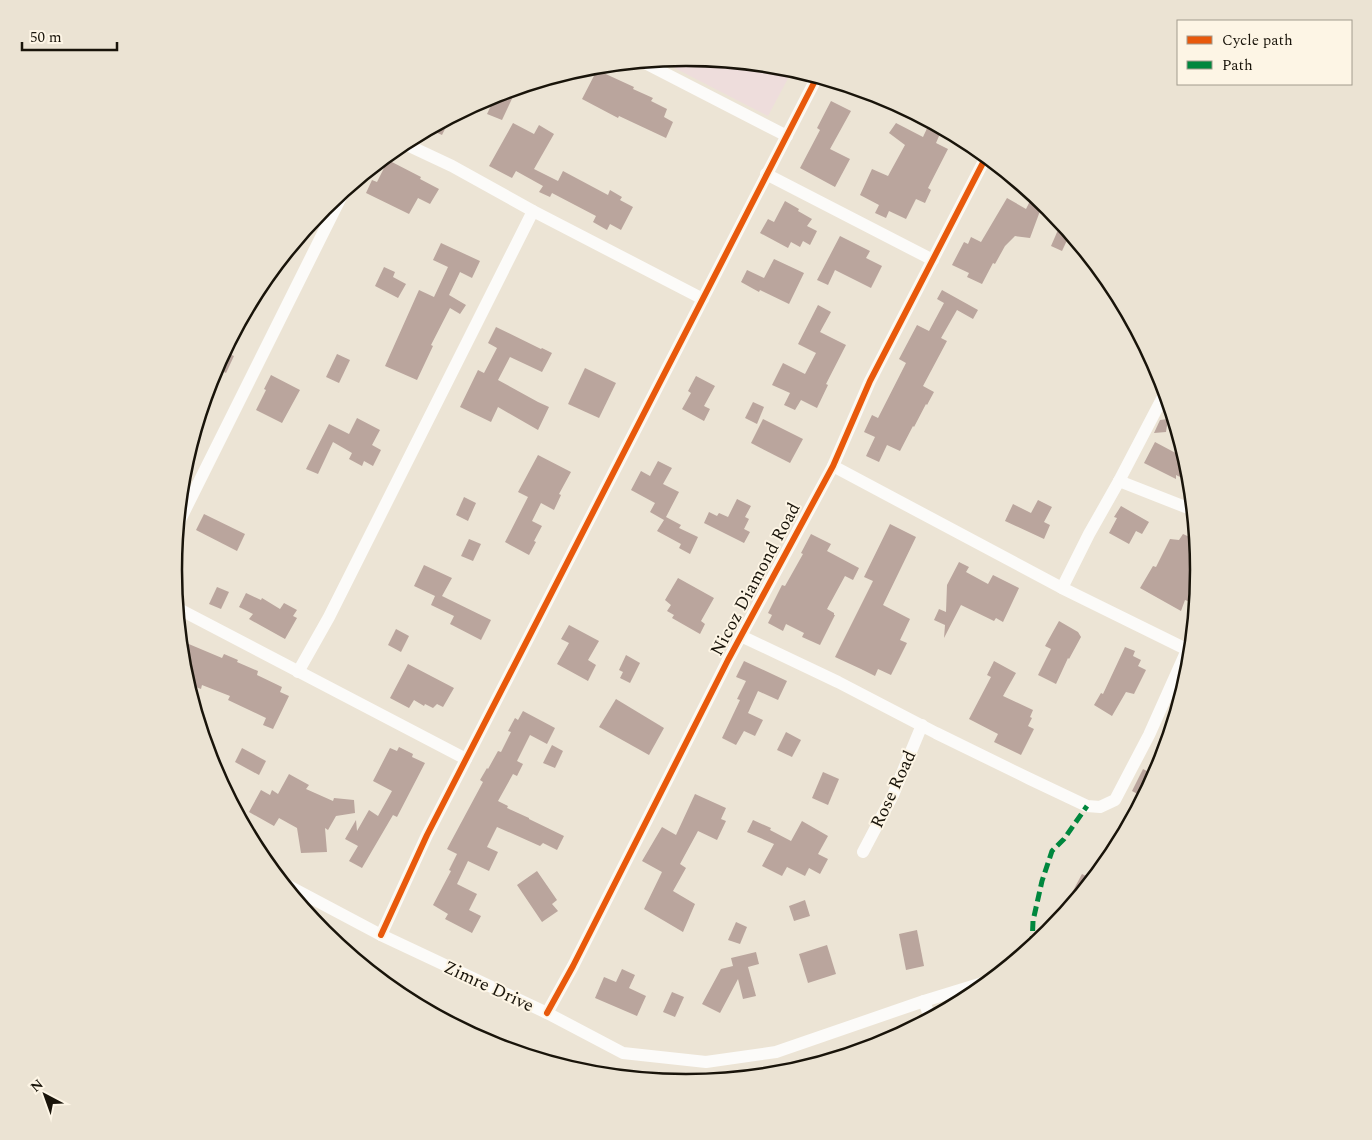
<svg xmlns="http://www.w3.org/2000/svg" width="1372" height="1140" font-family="Spectral,serif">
  <rect width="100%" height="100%" fill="#ece4d5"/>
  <!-- education -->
  <polygon fill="#eedddc" points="686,58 786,67 793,69 768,116 659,60"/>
  <!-- building -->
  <g fill="#baa59d">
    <polygon points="597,70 634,87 633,89 653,98 651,101 667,109 664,117 673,122 666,138 619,116 618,118 582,99"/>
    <polygon points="517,88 502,120 487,114 496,95"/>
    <polygon points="831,101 851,111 830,149 850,159 835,187 800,168 820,130 817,128"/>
    <polygon points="451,117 442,135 429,129 438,124"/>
    <polygon points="930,122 942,129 936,143 948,149 928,188 931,190 925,203 916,199 906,219 889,211 886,218 875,213 879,205 860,195 872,169 888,176 905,145 889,133 896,123 923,137"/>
    <polygon points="513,123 534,134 539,125 554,134 534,169 558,181 563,171 608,195 610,190 622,197 620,200 633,207 621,230 610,224 607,230 593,222 596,216 552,193 550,197 539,192 543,186 516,171 512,178 489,166"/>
    <polygon points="388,160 421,177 420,179 439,189 430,204 418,198 409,214 366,193 372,180 377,182"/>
    <polygon points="1033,195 1043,203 1030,238 1015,236 1005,246 995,264 993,263 982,284 967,277 969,273 952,265 964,242 968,244 971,237 981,242 1007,198 1026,209"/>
    <polygon points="785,201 799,209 798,211 812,219 807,226 817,231 810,245 803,241 800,247 791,242 788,248 760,233 768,219 774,222"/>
    <polygon points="1061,223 1070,234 1062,251 1051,246"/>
    <polygon points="840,236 870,251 866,258 882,266 871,288 835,270 828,285 817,280"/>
    <polygon points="441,243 480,261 472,278 460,272 449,295 466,305 460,314 450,308 431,345 433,346 417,380 385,366 419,290 434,297 448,267 433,260"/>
    <polygon points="774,259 804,273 789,304 760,290 759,292 741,282 747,270 764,278"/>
    <polygon points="384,267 395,272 393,277 406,284 398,298 375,286"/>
    <polygon points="942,290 978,310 973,319 957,310 941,338 947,341 923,386 934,392 927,405 926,404 914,427 913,426 900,451 887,445 879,462 866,456 875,437 864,432 872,415 878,418 906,363 899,359 917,325 929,331 944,303 937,299"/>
    <polygon points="818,305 831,312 820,332 846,345 826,384 828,385 817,408 801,400 795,410 784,405 790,393 772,385 783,363 805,374 816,353 798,344"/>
    <polygon points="496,327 541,349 542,348 552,353 542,372 510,357 498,380 538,402 549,407 538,430 498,407 491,422 460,407 478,370 484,373 497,348 488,343"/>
    <polygon points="224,352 234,356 226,373 216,368"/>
    <polygon points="337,354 350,360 339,383 326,377"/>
    <polygon points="585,368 616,383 599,418 568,404"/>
    <polygon points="271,375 300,390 282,423 256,410 266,390 264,389"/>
    <polygon points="696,376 715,386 704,406 710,409 704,421 682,409 691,393 688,391"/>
    <polygon points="753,402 764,407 757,424 745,418"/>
    <polygon points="357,418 380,430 372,445 381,450 373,466 364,461 362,466 349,459 352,453 333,442 318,474 306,469 329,424 349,434"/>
    <polygon points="763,419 803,439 790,463 751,443"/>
    <polygon points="1168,419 1166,432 1154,433 1160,420"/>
    <polygon points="1155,442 1185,458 1189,470 1190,482 1176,475 1176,479 1144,463"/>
    <polygon points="538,455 571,472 559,494 561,495 554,510 541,503 532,521 542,526 534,541 536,542 529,555 505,542 528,497 518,492"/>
    <polygon points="658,461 672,468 663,484 679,492 666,517 681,525 679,528 698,537 690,554 679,548 681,544 657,531 664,520 650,512 655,503 631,490 641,471 650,476"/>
    <polygon points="464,497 476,503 468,521 456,515"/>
    <polygon points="737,499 751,506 745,517 749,519 744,529 750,532 744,543 704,523 709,512 717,516 719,513 728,517"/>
    <polygon points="1038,500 1052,507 1044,522 1050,525 1044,539 1005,521 1013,504 1031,513"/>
    <polygon points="1121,506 1149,522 1142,534 1136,531 1129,544 1109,533 1117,518 1114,517"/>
    <polygon points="204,514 245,534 237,551 196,530"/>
    <polygon points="890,524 916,537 883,605 910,619 900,640 907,643 891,675 878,669 875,676 861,669 835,657 873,581 864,577"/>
    <polygon points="811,534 831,544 827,551 859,568 853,580 845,576 827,609 834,613 834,615 835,615 820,645 802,637 804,633 786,624 783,631 768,623 772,615 768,613 782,585 785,586 803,554 801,553"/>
    <polygon points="1183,534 1196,540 1198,570 1195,604 1185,600 1181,611 1140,588 1153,566 1156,567 1170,539 1179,540"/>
    <polygon points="469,539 481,544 473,561 461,556"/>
    <polygon points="959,562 969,567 966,572 988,584 993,575 1019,588 1003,622 996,618 994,621 961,605 944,638 945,625 934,620 939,609 946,612 947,585"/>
    <polygon points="424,565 452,578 442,596 491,620 481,640 450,624 454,616 431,605 435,596 414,586"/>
    <polygon points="678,578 714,598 701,621 705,624 700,634 672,618 674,615 667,611 671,605 665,600"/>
    <polygon points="217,587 229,592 221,609 209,604"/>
    <polygon points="246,593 261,600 262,598 280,609 284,603 297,610 293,616 297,618 285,639 249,619 253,614 239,607"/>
    <polygon points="1059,621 1078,632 1081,637 1069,659 1068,658 1056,684 1038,675 1051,649 1045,646"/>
    <polygon points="569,625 599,641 588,660 596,665 588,681 557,664 569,643 561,639"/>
    <polygon points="396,629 409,636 401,652 388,645"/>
    <polygon points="184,642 222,658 224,654 238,660 237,662 258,671 257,675 282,687 280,692 289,696 273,729 263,725 266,718 228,700 230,696 202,685 201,689 188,684 183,670 181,647"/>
    <polygon points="1125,647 1135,651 1133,656 1141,660 1138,666 1146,670 1134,694 1126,692 1112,716 1094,705 1101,693 1103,694"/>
    <polygon points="626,655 640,663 630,683 620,678 623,672 619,670"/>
    <polygon points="744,661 787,681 778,700 758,691 748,713 763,720 755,736 744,731 736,745 722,738 740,700 737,699 746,681 736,677"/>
    <polygon points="994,661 1016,673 1003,696 1033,710 1030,717 1032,718 1028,726 1034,729 1021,755 994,742 998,734 969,719 991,677 987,675"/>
    <polygon points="408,664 454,688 443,707 437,704 433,708 425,704 424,706 414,700 409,708 390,698"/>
    <polygon points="616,699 664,728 649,755 599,727"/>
    <polygon points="523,711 555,728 547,744 530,735 517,761 523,764 517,776 513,774 498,801 508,806 507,808 529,818 529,819 564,836 557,850 543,843 540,846 497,827 487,847 498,852 489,871 468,861 457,884 477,894 469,910 481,916 472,933 445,919 448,914 433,905 451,871 449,870 457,854 447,849 483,782 480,780 487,768 488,769 498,751 501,752 511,732 508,731 515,718 518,720"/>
    <polygon points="786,732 801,740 792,757 777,750"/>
    <polygon points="552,745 563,751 555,768 543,763"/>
    <polygon points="399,747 413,754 412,757 425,763 397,817 393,815 362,868 349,861 358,846 345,839 356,820 357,831 369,810 378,816 392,791 373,781 390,748 397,751"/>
    <polygon points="242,748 266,761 259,775 235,762"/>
    <polygon points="1143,769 1155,775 1143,797 1132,791"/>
    <polygon points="823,772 839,779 828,805 812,798"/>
    <polygon points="289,774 309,785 306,789 333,801 334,798 354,800 355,813 336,816 328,830 325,828 327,852 301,853 297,828 279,818 274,826 249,812 261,790 270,795 272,790 278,794"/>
    <polygon points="695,794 726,808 721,819 726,821 717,840 698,831 680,864 686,868 673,891 695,904 683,932 644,909 662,872 642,861 662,827 676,835"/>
    <polygon points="753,820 771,828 770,830 791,841 802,821 828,836 818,854 828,859 820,874 809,868 805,876 787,867 782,876 762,866 774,844 747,832"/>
    <polygon points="537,871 557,900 552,904 558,911 542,922 517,885"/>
    <polygon points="1082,874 1092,879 1071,905 1067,902"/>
    <polygon points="805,900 810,916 794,921 789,906"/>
    <polygon points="736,922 747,927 740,944 728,940"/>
    <polygon points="917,930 924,966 906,970 899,934"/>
    <polygon points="827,945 836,974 808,983 799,954"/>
    <polygon points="756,952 759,964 748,967 756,996 743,999 738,979 720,1013 702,1004 721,969 733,966 731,958"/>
    <polygon points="622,969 635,975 629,988 646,996 637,1016 595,998 604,977 616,982"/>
    <polygon points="672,992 684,997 675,1017 663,1012"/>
  </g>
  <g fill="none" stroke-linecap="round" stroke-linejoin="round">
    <!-- minor -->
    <g stroke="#fcfbf9" stroke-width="12">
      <polyline points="643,62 787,136"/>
      <polyline points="403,143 452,166 533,211 703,299"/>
      <polyline points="766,174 933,260"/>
      <polyline points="833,466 1062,588 1190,651"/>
      <polyline points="1119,481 1193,510"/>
      <polyline points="178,524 344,191"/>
      <polyline points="1062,588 1089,534 1119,481 1165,393"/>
      <polyline points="177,608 466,759"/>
      <polyline points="741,636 838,682 936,733 1030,779 1087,806 1100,807 1115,800 1149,735 1187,650"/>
      <polyline points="298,672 329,617 533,211"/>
      <polyline points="863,852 893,795 922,725"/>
      <polyline points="283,883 381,935 547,1013 623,1053 706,1062 776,1052 924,1001 989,981"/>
      <polyline points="381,935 427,835 817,77"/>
      <polyline points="924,1001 930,1018"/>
      <polyline points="547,1013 573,966 728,660 833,466 870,381 986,157"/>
    </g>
    <!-- quiet -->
    <polyline stroke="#00873e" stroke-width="5" stroke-dasharray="10 5" stroke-linecap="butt" points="1032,946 1033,921 1042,881 1052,851 1064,839 1087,806"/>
    <defs>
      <g id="cycleway">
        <polyline points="381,935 427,835 817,77"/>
        <polyline points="547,1013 573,966 728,660 833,466 870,381 986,157"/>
      </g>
    </defs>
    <!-- cycleway casing -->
    <use href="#cycleway" stroke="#fdf5e5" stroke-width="9"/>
    <!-- cycleway -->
    <use href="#cycleway" stroke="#e8590c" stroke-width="6"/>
  </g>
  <g text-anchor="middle" stroke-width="4" stroke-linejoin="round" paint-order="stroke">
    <!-- street labels -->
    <g font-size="18" fill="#19140a" stroke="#fdf5e5">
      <text transform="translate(755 579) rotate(-62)" y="6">Nicoz Diamond Road</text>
      <text transform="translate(893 789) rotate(-65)" y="6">Rose Road</text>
      <text transform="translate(489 986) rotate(25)" y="6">Zimre Drive</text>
    </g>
  </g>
  <!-- crop -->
  <path d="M0 0H1372V1140H0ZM182 570a504 504 0 1 1 1008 0a504 504 0 1 1-1008 0Z" fill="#ebe3d3" fill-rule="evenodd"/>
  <path fill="none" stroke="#19140a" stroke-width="2.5" d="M182 570a504 504 0 1 1 1008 0a504 504 0 1 1-1008 0Z"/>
  <!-- legend -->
  <rect x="1177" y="20" width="175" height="65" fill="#fdf5e5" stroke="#a29b8d"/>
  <rect x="1187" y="36" width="25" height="8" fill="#e8590c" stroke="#a29b8d"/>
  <text x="1222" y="45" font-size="15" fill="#19140a">Cycle path</text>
  <rect x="1187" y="61" width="25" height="8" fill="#00873e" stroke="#a29b8d"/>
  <text x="1222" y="70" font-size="15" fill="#19140a">Path</text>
  <!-- north arrow -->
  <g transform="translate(45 1095) rotate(319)" stroke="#fdf5e5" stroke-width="4" paint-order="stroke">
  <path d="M0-4L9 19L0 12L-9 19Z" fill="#19140a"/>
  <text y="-8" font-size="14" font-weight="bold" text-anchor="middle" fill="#19140a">N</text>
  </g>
  <!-- scale -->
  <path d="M22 42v8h95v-8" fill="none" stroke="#19140a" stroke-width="2.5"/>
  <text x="30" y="42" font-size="15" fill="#19140a" stroke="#fdf5e5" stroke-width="4" paint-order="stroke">50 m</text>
</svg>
